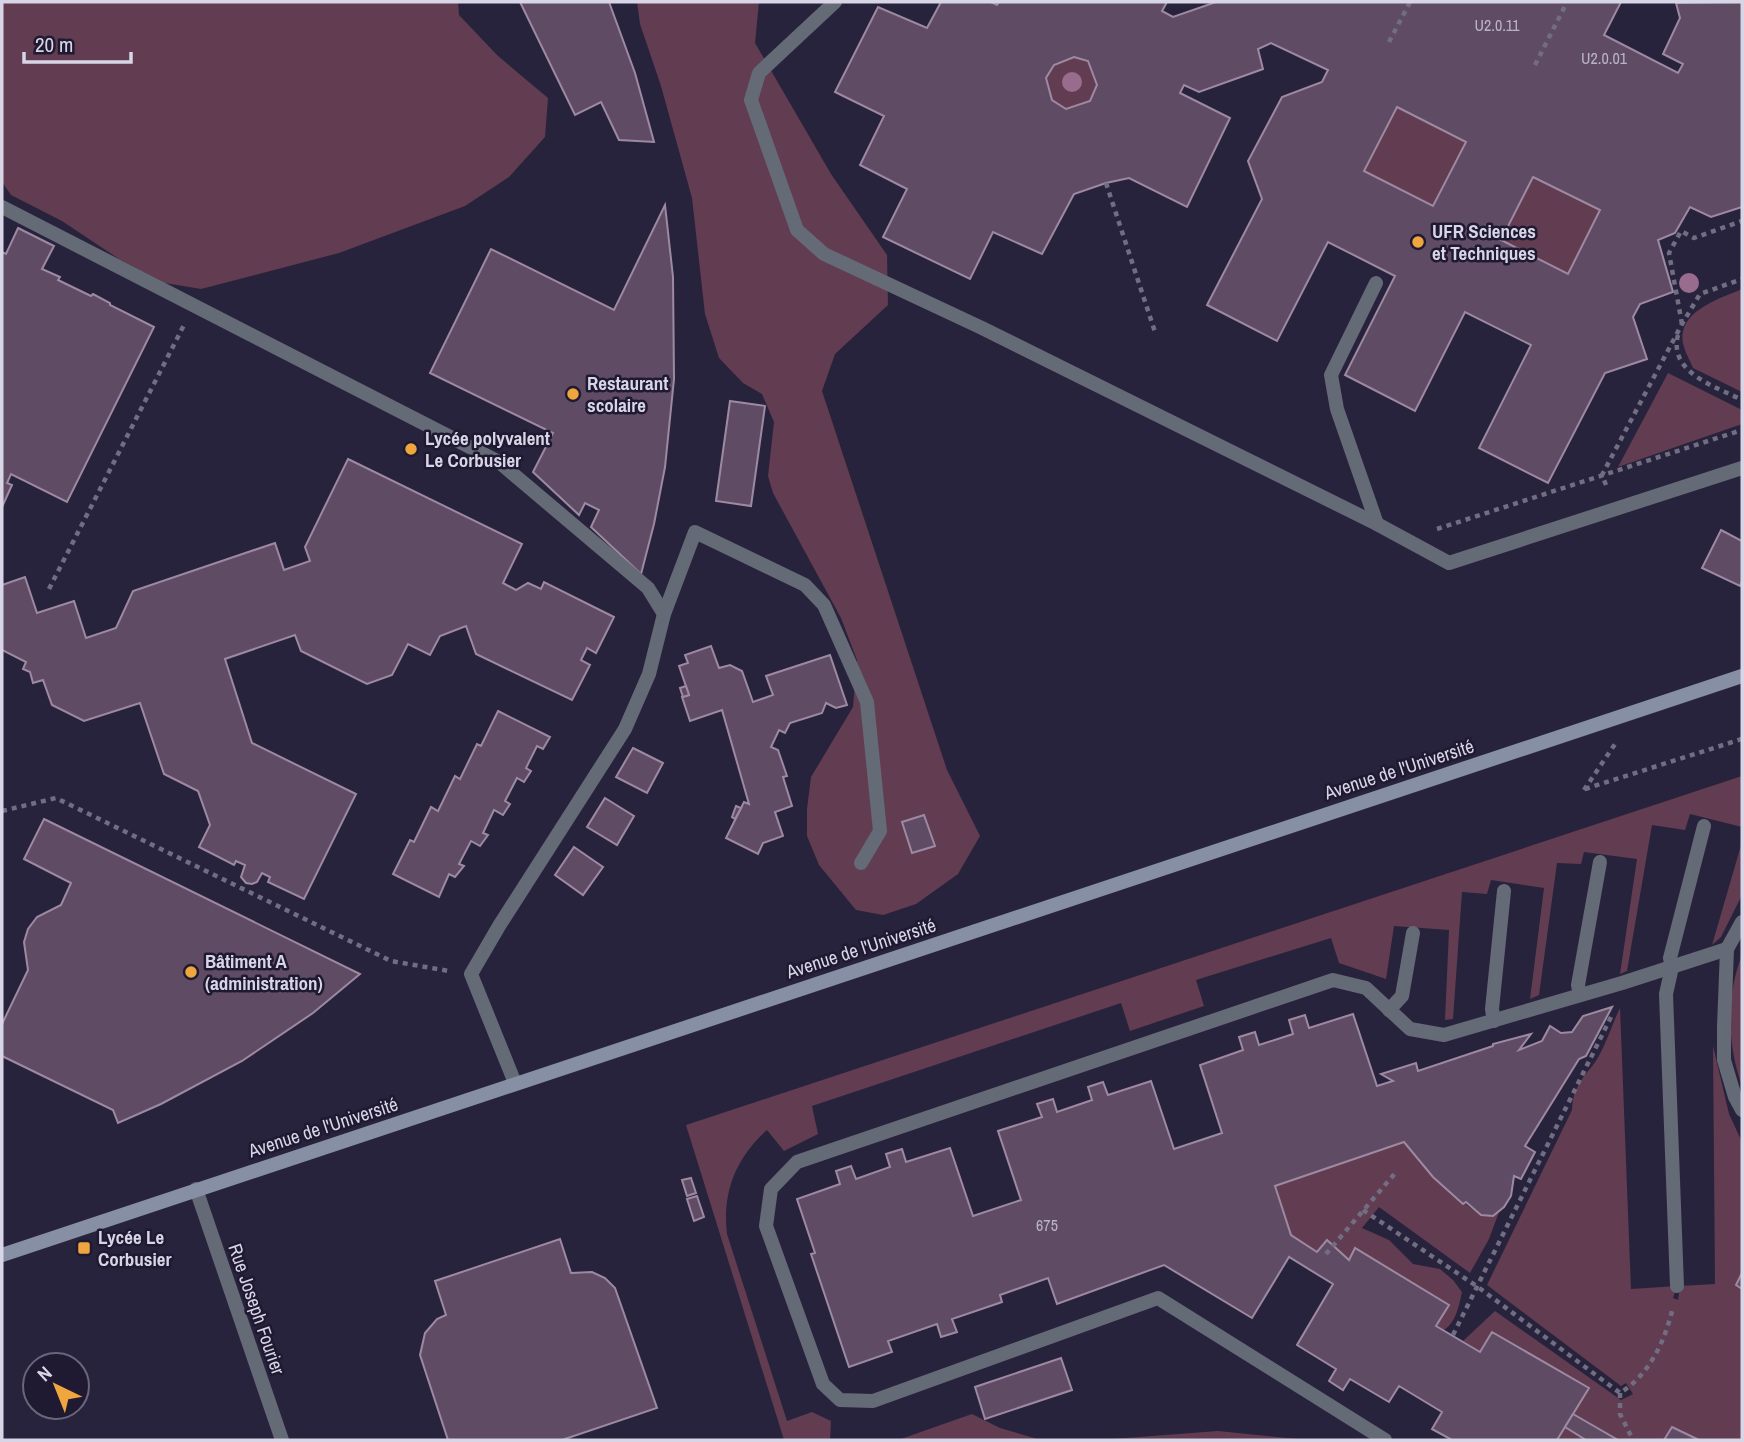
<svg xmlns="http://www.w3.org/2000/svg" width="1744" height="1442" font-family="'Archivo Narrow',sans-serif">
  <rect width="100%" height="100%" fill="#28233c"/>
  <!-- green -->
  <g fill="#623c50">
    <polygon points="2,2 458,2 459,15 498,56 548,98 545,137 509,177 465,206 339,253 201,289 165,283 119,259 62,221 11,195 2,182"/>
    <polygon points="637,2 759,2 755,43 831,174 887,255 888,305 835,354 822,391 947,770 980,836 958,874 916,904 883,915 856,910 819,865 807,836 807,809 811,777 853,707 857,660 841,618 773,493 768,476 774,422 762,394 743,383 719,358 705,314 692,198 661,86 640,24"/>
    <polygon points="1074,57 1088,61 1097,85 1090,101 1066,109 1052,100 1046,78 1054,65"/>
    <polygon points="1397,107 1466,142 1433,206 1364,171"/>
    <polygon points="1533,177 1600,210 1568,274 1501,240"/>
    <path d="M1742 289V392L1693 368C1690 361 1686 354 1684 347 1674 312 1719 299 1742 289Z"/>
    <polygon points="1668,373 1742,410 1742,424 1618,467"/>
    <path d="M1742 776V827L1690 814 1685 830 1652 825 1627 971 1620 974 1637 859 1584 852 1581 864 1557 863 1539 995 1530 999 1544 888 1491 880 1487 894 1462 892 1453 1019 1445 1020 1449 930 1394 926 1386 979 1339 963 1331 938 1196 980 1204 1006 1130 1031 1121 1003 812 1106 818 1134 784 1151 767 1130C736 1158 722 1192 727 1234L787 1421 812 1412 831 1421 830 1440H784L686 1125Z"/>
    <polygon points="1742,842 1742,895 1721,937 1712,945"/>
    <path d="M1742 955V1086C1727 1045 1726 995 1742 955Z"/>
    <path d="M1620 1008 1631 1289 1677 1286 1673 1298 1678 1300 1680 1286 1715 1284 1713 1046 1729 1114 1742 1142V1273L1736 1285 1742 1289V1440H1699L1679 1430H1671L1664 1440H1557L1589 1388 1492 1332 1480 1352 1463 1341 1495 1311 1621 1400 1633 1394 1626 1383 1621 1386 1487 1285 1572 1110C1572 1091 1582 1078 1593 1065 1604 1051 1612 1024 1620 1008Z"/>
    <path d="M1404 1142C1426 1170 1451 1195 1481 1215L1499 1212 1489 1239 1470 1273 1379 1207 1362 1228 1389 1240 1413 1264 1440 1269 1453 1280 1462 1292C1459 1306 1456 1322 1444 1330L1436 1326 1448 1305 1356 1248 1349 1260 1326 1241 1317 1252 1291 1235 1275 1186Z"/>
    <polygon points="972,1414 1000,1428 1041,1440 898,1440"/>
    <polygon points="1218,1431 1306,1440 1099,1440"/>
  </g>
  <!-- building -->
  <g fill="#5f4c64" stroke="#9e89a3" stroke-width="2" fill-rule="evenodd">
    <polygon points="520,2 609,2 635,73 654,142 619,140 601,102 575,115"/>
    <path d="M941 2H991L997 5 999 2H1167L1162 11 1173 17 1216 2H1621L1604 35 1678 73 1683 64 1663 54 1680 18 1676 3 1742 2V207L1711 217 1690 207 1675 233 1658 240 1673 292 1640 304 1633 317 1647 359 1605 373 1548 483 1479 448 1531 345 1465 312 1415 411 1345 375 1395 276 1328 242 1277 341 1207 305 1262 199 1248 161 1282 97 1322 82 1328 70 1271 43 1258 49 1263 69 1199 92 1184 85 1180 93 1230 118 1187 207 1129 178 1106 183 1074 194 1042 254 993 232 970 279 883 237 907 189 860 165 884 116 835 92 878 7 927 28ZM1074 57 1088 61 1097 85 1090 101 1066 109 1052 100 1046 78 1054 65ZM1397 107 1466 142 1433 206 1364 171ZM1533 177 1600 210 1568 274 1501 240Z"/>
    <polygon points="665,205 673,277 674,379 665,467 654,524 641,574 591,527 599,510 585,503 579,515 533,472 553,433 430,373 491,249 614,310"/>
    <polygon points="18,228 54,246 42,269 60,277 58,280 91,296 93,294 110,303 110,305 154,327 67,502 11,474 7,483 12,485 2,507 2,252 6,254"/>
    <polygon points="730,401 765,406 751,506 716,501"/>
    <polygon points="348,459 522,544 503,583 516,590 528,583 541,589 544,582 614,617 596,653 587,648 581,660 590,665 572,700 476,654 466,626 440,636 430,655 408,644 392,675 367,684 301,651 295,635 225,659 252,743 356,794 304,899 268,882 270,877 262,873 257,882 252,884 246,883 241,877 245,865 236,861 234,865 199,847 210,825 198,791 164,774 140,703 84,721 52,705 43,680 33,683 30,672 23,669 26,662 2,650 2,585 25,577 37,613 74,601 86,638 116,628 133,591 275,543 284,570 310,561 305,547"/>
    <polygon points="1721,530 1742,541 1742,581 1740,586 1702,568"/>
    <polygon points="711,646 719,668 730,665 742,671 753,702 773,695 766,676 830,655 847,705 836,708 826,703 822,713 790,723 785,733 779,730 771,747 778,750 787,776 783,777 792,806 775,812 783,836 763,843 758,854 726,838 744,802 749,804 722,710 690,721 682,697 689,695 679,666 688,663 685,655"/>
    <polygon points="686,686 689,695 683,697 680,688"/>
    <polygon points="498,711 550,737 543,749 537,746 526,768 531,771 524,782 517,778 505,801 510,804 503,815 494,810 483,833 488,835 480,846 471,841 459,864 464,866 455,877 449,874 439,897 393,874 410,840 414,842 431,807 438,811 455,776 460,779 477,744 481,746"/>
    <polygon points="633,748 663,763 647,793 616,777"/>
    <polygon points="605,798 634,816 617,845 587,827"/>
    <polygon points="736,806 741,808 735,819 732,817"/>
    <polygon points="924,815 935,846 912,853 902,822"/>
    <polygon points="44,819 360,974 313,1013 242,1061 161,1104 118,1123 113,1110 2,1056 2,1024 28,970 24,942 28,929 37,917 61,905 71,883 24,859"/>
    <polygon points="574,847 603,867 583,895 555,875"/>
    <polygon points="1612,1007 1586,1056 1579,1059 1525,1146 1535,1152 1521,1179 1514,1176 1511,1196 1504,1207 1493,1216 1481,1215 1466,1202 1463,1204 1433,1177 1404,1142 1275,1186 1291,1235 1317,1252 1327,1240 1349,1260 1355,1248 1449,1305 1436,1326 1480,1352 1492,1332 1589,1388 1557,1440 1452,1440 1432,1429 1442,1412 1399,1386 1389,1402 1350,1379 1343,1390 1329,1381 1336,1369 1297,1345 1333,1284 1289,1257 1252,1318 1164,1265 1057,1304 1048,1278 1000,1295 1002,1302 952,1319 957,1332 941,1337 937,1324 888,1341 892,1352 849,1367 811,1254 815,1253 797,1199 840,1184 836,1171 851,1166 856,1179 890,1167 886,1154 902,1149 906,1162 950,1148 973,1216 1021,1200 998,1131 1042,1117 1037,1104 1053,1099 1057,1112 1092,1100 1088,1087 1103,1082 1108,1095 1151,1081 1174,1149 1222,1133 1200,1065 1243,1050 1239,1037 1255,1032 1259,1045 1293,1034 1289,1020 1305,1015 1309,1028 1353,1014 1377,1086 1393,1081 1381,1074 1416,1063 1418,1071 1493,1046 1493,1044 1531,1034 1519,1050 1542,1041 1550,1026 1561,1033 1572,1032 1583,1016"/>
    <polygon points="691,1178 696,1193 687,1196 682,1180"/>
    <polygon points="697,1196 704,1217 694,1221 687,1199"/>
    <polygon points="560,1239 571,1273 592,1272 605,1278 615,1288 657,1408 562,1440 448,1440 420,1355 425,1333 437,1319 446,1315 435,1281"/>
    <polygon points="1742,1273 1742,1289 1736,1285"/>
    <polygon points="1061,1358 1072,1390 985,1419 975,1387"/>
    <polygon points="1573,1414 1618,1440 1586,1440 1565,1427"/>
    <polygon points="1672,1427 1699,1440 1664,1440"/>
  </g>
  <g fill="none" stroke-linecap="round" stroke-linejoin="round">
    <!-- path -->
    <g stroke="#716d83" stroke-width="4.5" stroke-dasharray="5 5" stroke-linecap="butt">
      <polyline points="1389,42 1410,2"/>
      <polyline points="1535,65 1567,2"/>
      <polyline points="1106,183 1155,332"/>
      <polyline points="1682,324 1669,253 1681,231 1694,238 1742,221"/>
      <path d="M1678 335C1668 373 1717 387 1742 400"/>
      <polyline points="1606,485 1602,475 1682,324 1700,294 1742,279"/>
      <polyline points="1437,529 1742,430"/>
      <polyline points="49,589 184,325"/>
      <polyline points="1585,789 1742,739"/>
      <polyline points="1584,790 1615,744"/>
      <polyline points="2,811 56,798 391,961 449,971"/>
      <path d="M1363 1210 1478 1287 1620 1393C1650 1374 1665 1341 1673 1307"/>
      <polyline points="1326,1254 1397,1171"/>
      <polyline points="1453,1335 1613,1013"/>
      <polyline points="1620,1393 1620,1414 1633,1440"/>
    </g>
    <!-- lane -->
    <g stroke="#646a76" stroke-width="14">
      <polyline points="835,2 759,73 751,100 797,230 824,254 982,328 1377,524 1449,563 1742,468"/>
      <polyline points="2,207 499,462 648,588 664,614"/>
      <polyline points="1376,283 1331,375 1337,409 1377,524"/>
      <polyline points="1742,922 1727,949 1724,1027 1724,1060 1735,1097 1742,1110"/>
      <polyline points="1580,995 1578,985 1600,862"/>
      <polyline points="1389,1010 1402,996 1413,933"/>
      <polyline points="1494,1021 1492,1009 1504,891"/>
      <polyline points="515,1083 471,974 499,926 625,729 649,674 664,614 695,532 805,585 824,605 867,702 880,831 861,863"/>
      <polyline points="1677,1286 1666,994 1672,967 1670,958 1704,826"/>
      <polyline points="1385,1440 1158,1298 873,1401 840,1400 823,1384 766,1226 771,1189 797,1162 1333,980 1366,988 1410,1029 1444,1035 1622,983 1727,949"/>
    </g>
    <!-- street -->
    <polyline stroke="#646a76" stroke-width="14" points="196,1189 282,1440"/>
    <!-- secondary -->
    <polyline stroke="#868fa3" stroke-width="14" points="2,1255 1742,676"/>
  </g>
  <!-- trees -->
  <g fill="#986c8c">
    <circle cx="1072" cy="82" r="10"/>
    <circle cx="1689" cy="283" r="10"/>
  </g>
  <!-- markers -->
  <g fill="#f0a63f" stroke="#1f1a32" stroke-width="2.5">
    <circle cx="1418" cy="242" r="7"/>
    <circle cx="573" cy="394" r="7"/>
    <circle cx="411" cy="449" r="7"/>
    <circle cx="191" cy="972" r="7"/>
    <rect x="77" y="1241" width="14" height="14" rx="3.5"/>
  </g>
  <g text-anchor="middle" stroke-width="5" stroke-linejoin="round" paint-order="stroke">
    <!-- number labels -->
    <g font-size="16" fill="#b9b3c6">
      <text x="1497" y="31">U2.0.11</text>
      <text x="1604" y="64">U2.0.01</text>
      <text x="1047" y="1231">675</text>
    </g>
    <!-- poi labels -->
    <g font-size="19" font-weight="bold" fill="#d7d5e6" stroke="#1f1a32" text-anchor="start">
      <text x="1432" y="238">UFR Sciences<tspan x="1432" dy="22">et Techniques</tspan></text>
      <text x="587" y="390">Restaurant<tspan x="587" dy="22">scolaire</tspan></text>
      <text x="425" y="445">Lycée polyvalent<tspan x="425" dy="22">Le Corbusier</tspan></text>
      <text x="205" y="968">Bâtiment A<tspan x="205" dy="22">(administration)</tspan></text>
      <text x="98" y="1244">Lycée Le<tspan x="98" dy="22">Corbusier</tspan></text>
    </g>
    <!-- street labels -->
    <g font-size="19" fill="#d7d5e6" stroke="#1f1a32">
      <text transform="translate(1399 769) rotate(-18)" y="7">Avenue de l'Université</text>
      <text transform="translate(861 948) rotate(-18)" y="7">Avenue de l'Université</text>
      <text transform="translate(323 1127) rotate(-18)" y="7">Avenue de l'Université</text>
      <text transform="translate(257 1309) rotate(71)" y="7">Rue Joseph Fourier</text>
    </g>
  </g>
  <!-- border -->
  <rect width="1744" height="1442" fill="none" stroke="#d7d5e6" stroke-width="7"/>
  <!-- north arrow -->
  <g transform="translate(56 1386) rotate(317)"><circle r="33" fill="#1f1a32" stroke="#69657a" stroke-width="2"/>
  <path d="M0-5L12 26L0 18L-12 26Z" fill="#f0a63f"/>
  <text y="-10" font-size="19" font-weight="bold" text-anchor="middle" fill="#d7d5e6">N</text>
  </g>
  <!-- scale -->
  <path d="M24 52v10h107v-10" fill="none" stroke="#d7d5e6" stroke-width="3.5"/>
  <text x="35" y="52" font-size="21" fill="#d7d5e6" stroke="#1f1a32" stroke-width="5" paint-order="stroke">20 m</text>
</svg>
